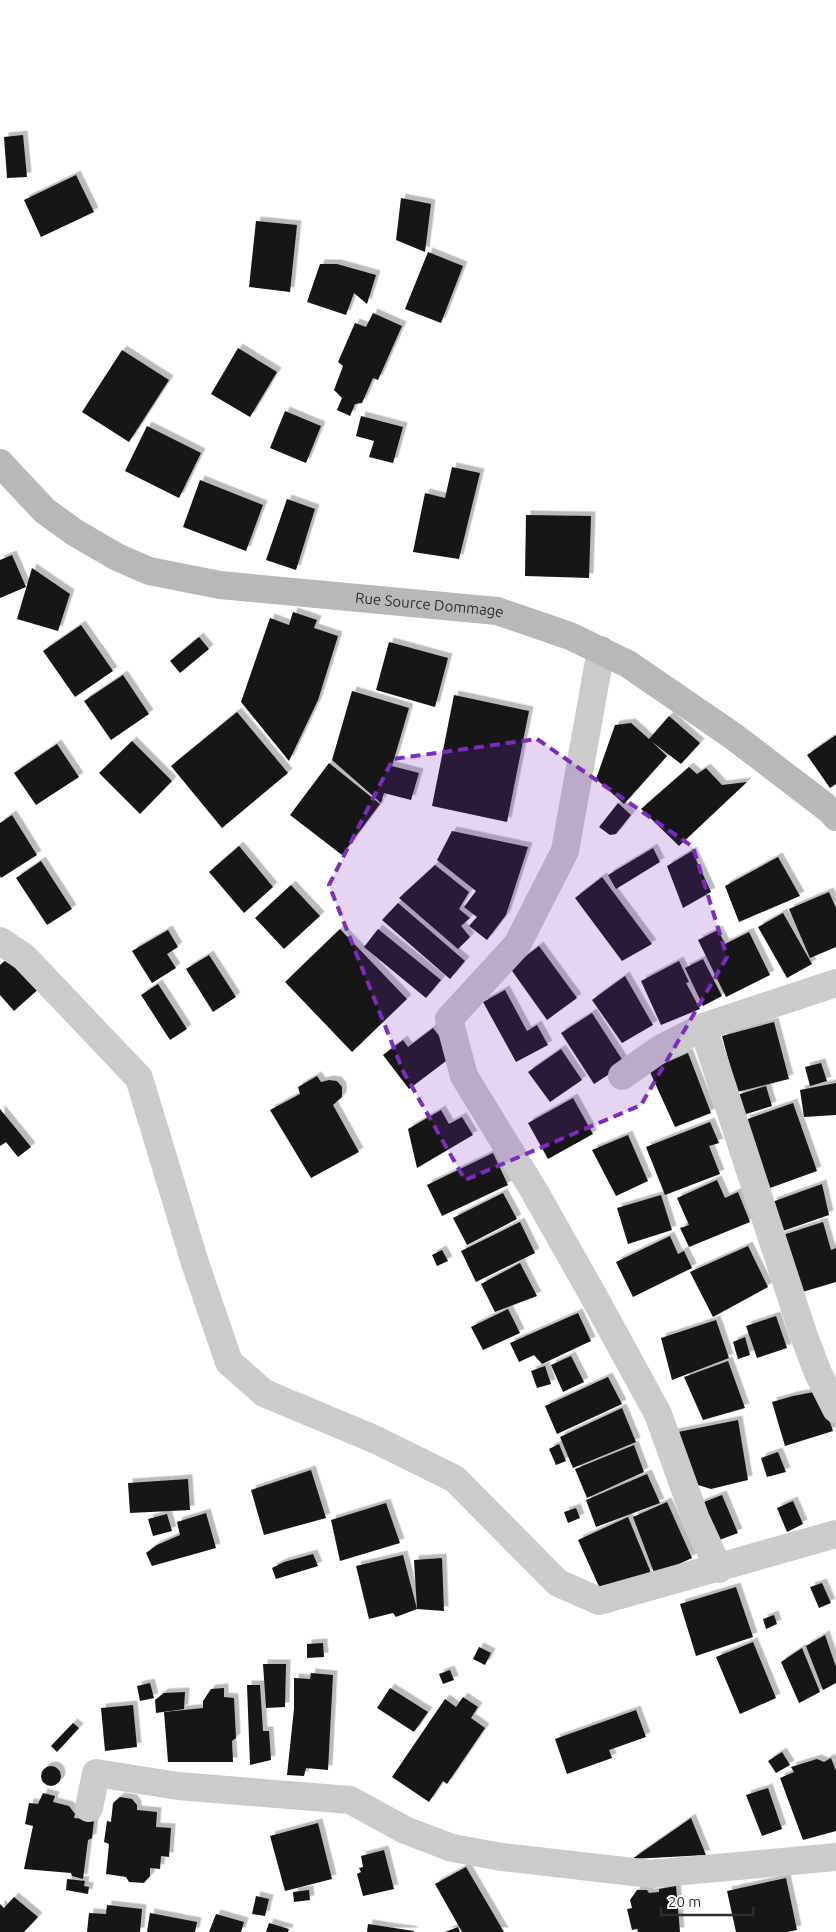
<svg xmlns="http://www.w3.org/2000/svg" width="836" height="1932" font-family="Ubuntu,sans-serif">
  <defs>
    <filter id="shadow"><feDropShadow dx="4.5" dy="-4.5" stdDeviation="0" flood-color="#0004"/></filter>
  </defs>
  <rect width="100%" height="100%" fill="#fff"/>
  <!-- building -->
  <g fill="#151515" filter="url(#shadow)">
    <polygon points="23,135 27,177 7,178 4,137"/>
    <polygon points="76,175 94,212 41,237 24,200"/>
    <polygon points="401,198 431,204 425,252 396,240"/>
    <polygon points="256,221 297,225 290,292 249,287"/>
    <polygon points="428,252 463,266 441,323 405,309"/>
    <polygon points="320,264 337,264 376,275 367,304 354,293 346,315 307,302"/>
    <polygon points="373,313 402,326 378,380 373,378 362,403 355,404 350,416 337,410 342,398 334,390 343,366 338,362 355,323 366,327"/>
    <polygon points="238,348 277,372 250,417 211,394"/>
    <polygon points="122,350 169,380 129,442 82,412"/>
    <polygon points="285,411 321,426 306,463 270,448"/>
    <polygon points="361,416 403,427 393,463 369,457 374,441 356,436"/>
    <polygon points="147,426 201,453 179,498 125,471"/>
    <polygon points="452,467 480,473 459,559 413,552 425,493 445,498"/>
    <polygon points="200,480 263,505 246,551 183,527"/>
    <polygon points="287,499 315,509 296,570 266,560"/>
    <polygon points="526,515 591,516 589,578 525,576"/>
    <polygon points="12,555 26,587 0,598 0,560"/>
    <polygon points="32,568 70,594 58,631 17,619"/>
    <polygon points="293,612 317,620 314,628 338,636 318,700 289,761 241,702 270,618 289,625"/>
    <polygon points="81,625 113,671 75,697 43,651"/>
    <polygon points="199,637 209,649 180,673 170,661"/>
    <polygon points="389,642 448,658 435,707 376,690"/>
    <polygon points="123,675 149,714 111,740 84,701"/>
    <polygon points="352,691 409,708 392,766 419,773 411,800 384,793 381,803 332,760"/>
    <polygon points="454,695 529,711 507,822 432,806"/>
    <polygon points="237,712 288,773 222,828 171,766"/>
    <polygon points="669,716 700,743 681,764 651,741 667,756 624,804 596,779 615,725 631,723 649,739"/>
    <polygon points="836,735 836,784 830,788 807,755"/>
    <polygon points="132,741 172,781 140,814 99,773"/>
    <polygon points="57,744 79,777 36,805 14,773"/>
    <polygon points="329,763 380,804 342,855 290,815"/>
    <polygon points="689,767 697,774 706,768 722,785 747,782 679,846 641,809"/>
    <polygon points="618,803 631,815 616,834 610,835 599,827"/>
    <polygon points="12,815 37,855 1,878 0,876 0,823"/>
    <polygon points="452,831 528,847 506,915 487,940 469,926 477,917 464,907 476,891 437,860"/>
    <polygon points="239,846 273,887 244,913 209,872"/>
    <polygon points="653,848 660,862 616,889 608,875"/>
    <polygon points="692,851 711,892 683,908 667,866"/>
    <polygon points="778,857 800,896 739,922 725,886"/>
    <polygon points="41,861 72,909 47,925 16,878"/>
    <polygon points="435,865 469,892 459,909 470,918 461,926 470,937 458,949 399,898"/>
    <polygon points="602,877 652,944 622,961 575,898"/>
    <polygon points="291,885 320,916 284,949 255,918"/>
    <polygon points="829,892 836,908 836,947 810,958 789,909"/>
    <polygon points="398,903 465,961 450,979 382,920"/>
    <polygon points="783,913 812,964 787,978 758,927"/>
    <polygon points="340,929 407,999 352,1052 285,982"/>
    <polygon points="378,929 441,980 426,998 364,947"/>
    <polygon points="168,930 178,947 167,954 176,968 152,983 132,951"/>
    <polygon points="718,930 725,944 749,932 770,975 726,997 698,940"/>
    <polygon points="539,946 577,998 547,1020 510,968"/>
    <polygon points="14,953 43,985 14,1011 0,995 0,965"/>
    <polygon points="209,955 236,997 213,1012 186,969"/>
    <polygon points="703,959 722,996 703,1006 685,968"/>
    <polygon points="679,961 689,982 686,983 700,1009 661,1025 641,981"/>
    <polygon points="625,976 653,1025 622,1043 592,1000"/>
    <polygon points="158,984 187,1029 170,1040 141,995"/>
    <polygon points="505,990 527,1031 537,1025 548,1045 516,1062 483,1002"/>
    <polygon points="592,1013 625,1064 594,1084 561,1033"/>
    <polygon points="774,1022 789,1079 737,1092 722,1036"/>
    <polygon points="433,1028 454,1055 409,1089 383,1055 403,1040 408,1047"/>
    <polygon points="561,1049 582,1080 550,1102 528,1072"/>
    <polygon points="688,1053 711,1113 675,1127 649,1070"/>
    <polygon points="821,1063 827,1081 810,1086 805,1067"/>
    <polygon points="317,1076 321,1082 329,1080 337,1081 342,1087 342,1097 333,1105 359,1152 311,1178 270,1110 300,1094 298,1087"/>
    <polygon points="836,1083 836,1115 804,1117 800,1090"/>
    <polygon points="766,1086 772,1106 743,1115 737,1095"/>
    <polygon points="573,1098 593,1134 548,1159 528,1123"/>
    <polygon points="793,1103 817,1171 770,1188 745,1120"/>
    <polygon points="0,1109 31,1147 18,1157 6,1142 0,1146"/>
    <polygon points="441,1110 449,1124 462,1117 473,1135 417,1168 408,1129"/>
    <polygon points="710,1122 719,1143 709,1146 720,1174 665,1195 646,1147"/>
    <polygon points="628,1135 648,1181 616,1196 592,1150"/>
    <polygon points="493,1153 508,1185 442,1216 427,1185"/>
    <polygon points="717,1180 725,1198 738,1192 750,1222 689,1247 680,1228 689,1225 677,1198"/>
    <polygon points="822,1184 829,1215 780,1232 772,1202"/>
    <polygon points="503,1193 517,1219 467,1245 453,1218"/>
    <polygon points="661,1195 672,1230 628,1244 617,1208"/>
    <polygon points="520,1222 535,1253 476,1282 461,1251"/>
    <polygon points="823,1222 831,1250 836,1248 836,1282 799,1293 780,1236"/>
    <polygon points="670,1236 678,1254 684,1251 692,1268 633,1297 616,1262"/>
    <polygon points="748,1246 768,1287 713,1317 690,1272"/>
    <polygon points="442,1250 448,1261 437,1266 432,1255"/>
    <polygon points="520,1263 537,1296 495,1312 481,1284"/>
    <polygon points="508,1309 520,1333 483,1350 471,1327"/>
    <polygon points="578,1313 591,1341 542,1364 534,1355 519,1362 510,1343"/>
    <polygon points="776,1316 787,1348 757,1358 746,1326"/>
    <polygon points="716,1320 729,1358 672,1380 661,1338"/>
    <polygon points="745,1337 750,1355 738,1359 733,1342"/>
    <polygon points="571,1356 584,1382 563,1392 551,1365"/>
    <polygon points="728,1361 745,1408 703,1420 684,1377"/>
    <polygon points="545,1366 551,1384 537,1388 531,1371"/>
    <polygon points="608,1377 622,1404 557,1434 545,1406"/>
    <polygon points="819,1391 833,1431 785,1446 772,1402 793,1396"/>
    <polygon points="622,1408 636,1442 573,1468 560,1437"/>
    <polygon points="738,1420 748,1480 711,1489 698,1485 673,1433"/>
    <polygon points="559,1444 566,1461 556,1465 549,1449"/>
    <polygon points="634,1445 644,1472 587,1498 575,1469"/>
    <polygon points="778,1452 786,1472 767,1477 761,1458"/>
    <polygon points="311,1470 326,1518 264,1535 251,1490"/>
    <polygon points="647,1474 660,1503 596,1527 586,1500"/>
    <polygon points="188,1479 190,1510 130,1513 128,1483"/>
    <polygon points="722,1495 738,1533 714,1542 699,1504"/>
    <polygon points="793,1501 803,1524 787,1532 777,1508"/>
    <polygon points="667,1502 692,1558 655,1575 633,1517"/>
    <polygon points="386,1503 400,1543 340,1561 331,1520"/>
    <polygon points="576,1508 580,1518 568,1523 564,1512"/>
    <polygon points="206,1513 216,1548 152,1566 146,1553 157,1545 180,1535 177,1522"/>
    <polygon points="167,1514 172,1531 153,1536 148,1519"/>
    <polygon points="628,1517 651,1573 601,1591 578,1540"/>
    <polygon points="313,1554 318,1566 276,1579 272,1568 284,1562"/>
    <polygon points="403,1555 417,1609 414,1560 442,1558 444,1611 417,1609 396,1617 393,1613 369,1619 356,1566"/>
    <polygon points="822,1583 831,1603 819,1608 810,1587"/>
    <polygon points="736,1587 753,1637 696,1656 680,1604"/>
    <polygon points="774,1615 777,1624 766,1629 763,1619"/>
    <polygon points="825,1635 836,1667 836,1683 823,1690 806,1646"/>
    <polygon points="753,1642 776,1698 740,1714 716,1657"/>
    <polygon points="323,1643 324,1657 307,1658 307,1644"/>
    <polygon points="479,1647 491,1653 485,1665 473,1659"/>
    <polygon points="802,1648 820,1692 799,1703 781,1662"/>
    <polygon points="263,1664 286,1664 285,1707 266,1708"/>
    <polygon points="450,1670 454,1680 443,1684 439,1674"/>
    <polygon points="311,1673 333,1675 328,1770 306,1768 304,1776 287,1775 294,1709 294,1678 310,1679"/>
    <polygon points="150,1683 154,1698 140,1701 137,1686"/>
    <polygon points="247,1685 260,1685 263,1731 269,1731 271,1760 250,1765"/>
    <polygon points="224,1688 224,1697 234,1698 236,1738 232,1741 233,1762 168,1762 164,1712 203,1708 203,1701 211,1689"/>
    <polygon points="390,1688 428,1712 414,1732 377,1708"/>
    <polygon points="185,1692 184,1709 156,1713 155,1700 164,1693"/>
    <polygon points="463,1697 478,1707 471,1718 485,1728 447,1784 443,1781 429,1802 392,1777 445,1699 456,1707"/>
    <polygon points="133,1705 137,1747 105,1751 101,1708"/>
    <polygon points="636,1710 646,1737 609,1750 612,1758 567,1774 555,1739"/>
    <polygon points="73,1723 79,1728 57,1752 51,1746"/>
    <polygon points="782,1752 790,1765 776,1773 768,1761"/>
    <polygon points="831,1758 836,1771 836,1831 803,1840 780,1778 794,1772 791,1767 817,1759 824,1762"/>
    <circle cx="51" cy="1776" r="10"/>
    <polygon points="768,1788 782,1829 762,1836 746,1795"/>
    <polygon points="43,1793 55,1796 53,1802 69,1806 75,1814 74,1818 94,1820 92,1838 88,1840 83,1879 72,1876 71,1873 24,1869 33,1826 25,1824 29,1803 38,1804"/>
    <polygon points="120,1797 132,1799 137,1805 137,1810 157,1812 156,1827 171,1828 169,1857 161,1856 160,1869 150,1868 150,1876 144,1883 129,1882 126,1877 106,1874 109,1844 104,1842 107,1821 111,1822 113,1803"/>
    <polygon points="691,1818 706,1855 632,1859"/>
    <polygon points="318,1823 332,1879 285,1891 270,1836"/>
    <polygon points="384,1850 394,1889 363,1896 357,1874 361,1872 359,1868 363,1867 361,1856"/>
    <polygon points="466,1867 504,1932 462,1932 435,1884"/>
    <polygon points="786,1878 797,1930 787,1932 736,1932 727,1891"/>
    <polygon points="67,1879 85,1881 84,1886 89,1887 88,1894 66,1890"/>
    <polygon points="676,1886 680,1932 638,1932 637,1929 632,1930 627,1909 632,1908 630,1900 637,1890 647,1890 649,1893 659,1892 659,1889"/>
    <polygon points="309,1890 310,1900 294,1902 293,1892"/>
    <polygon points="256,1896 269,1899 265,1916 252,1914"/>
    <polygon points="14,1897 38,1917 24,1932 0,1932 0,1904 4,1908"/>
    <polygon points="107,1905 142,1909 140,1932 87,1932 89,1913 106,1914"/>
    <polygon points="150,1913 197,1922 195,1932 147,1932"/>
    <polygon points="216,1914 244,1922 241,1932 209,1932"/>
    <polygon points="269,1923 289,1929 288,1932 266,1932"/>
    <polygon points="368,1924 414,1931 414,1932 367,1932"/>
    <polygon points="458,1927 460,1932 445,1932"/>
  </g>
  <g fill="none" stroke-linecap="round" stroke-linejoin="round">
    <!-- minor -->
    <g stroke="#cbcbcb" stroke-width="28">
      <polyline points="601,650 565,851 517,945 449,1019 464,1076 533,1189 593,1295 658,1414 695,1517 719,1569"/>
      <polyline points="0,941 24,957 139,1078 195,1263 229,1362 264,1393 374,1439 455,1479 558,1583 599,1601 836,1534"/>
      <polyline points="703,1027 804,1336 818,1373 836,1409"/>
      <polyline points="622,1076 660,1049 703,1027 836,983"/>
      <polyline points="89,1808 96,1773 178,1786 350,1800 405,1830 452,1848 502,1857 651,1874 836,1857"/>
    </g>
    <!-- secondary -->
    <path stroke="#b8b8b8" stroke-width="28" id="s1" d="M0 463 45 511 74 532 117 557 149 571 220 585 497 611 570 636 628 664 733 736 830 810 836 817"/>
  </g>
  <!-- marked area -->
  <path fill="#7b2cbf" fill-opacity="0.2" stroke="#7b2cbf" stroke-width="4" stroke-dasharray="10 6" stroke-linejoin="round" d="M537 739 693 847 727 957 641 1105 465 1180 403 1071 329 885 393 759Z"/>
  <g text-anchor="middle" stroke-width="5" stroke-linejoin="round" paint-order="stroke">
    <!-- street labels -->
    <g font-size="15" fill="#2e2e2e" stroke="#fff">
      <text dy="5" stroke="none"><textPath href="#s1" startOffset="469">Rue Source Dommage</textPath></text>
    </g>
  </g>
  <!-- scale -->
  <path d="M661 1907v8h92v-8" fill="none" stroke="#2e2e2e" stroke-width="2.5"/>
  <text x="668" y="1907" font-size="15" fill="#2e2e2e" stroke="#ffffff" stroke-width="4" paint-order="stroke">20 m</text>
</svg>
